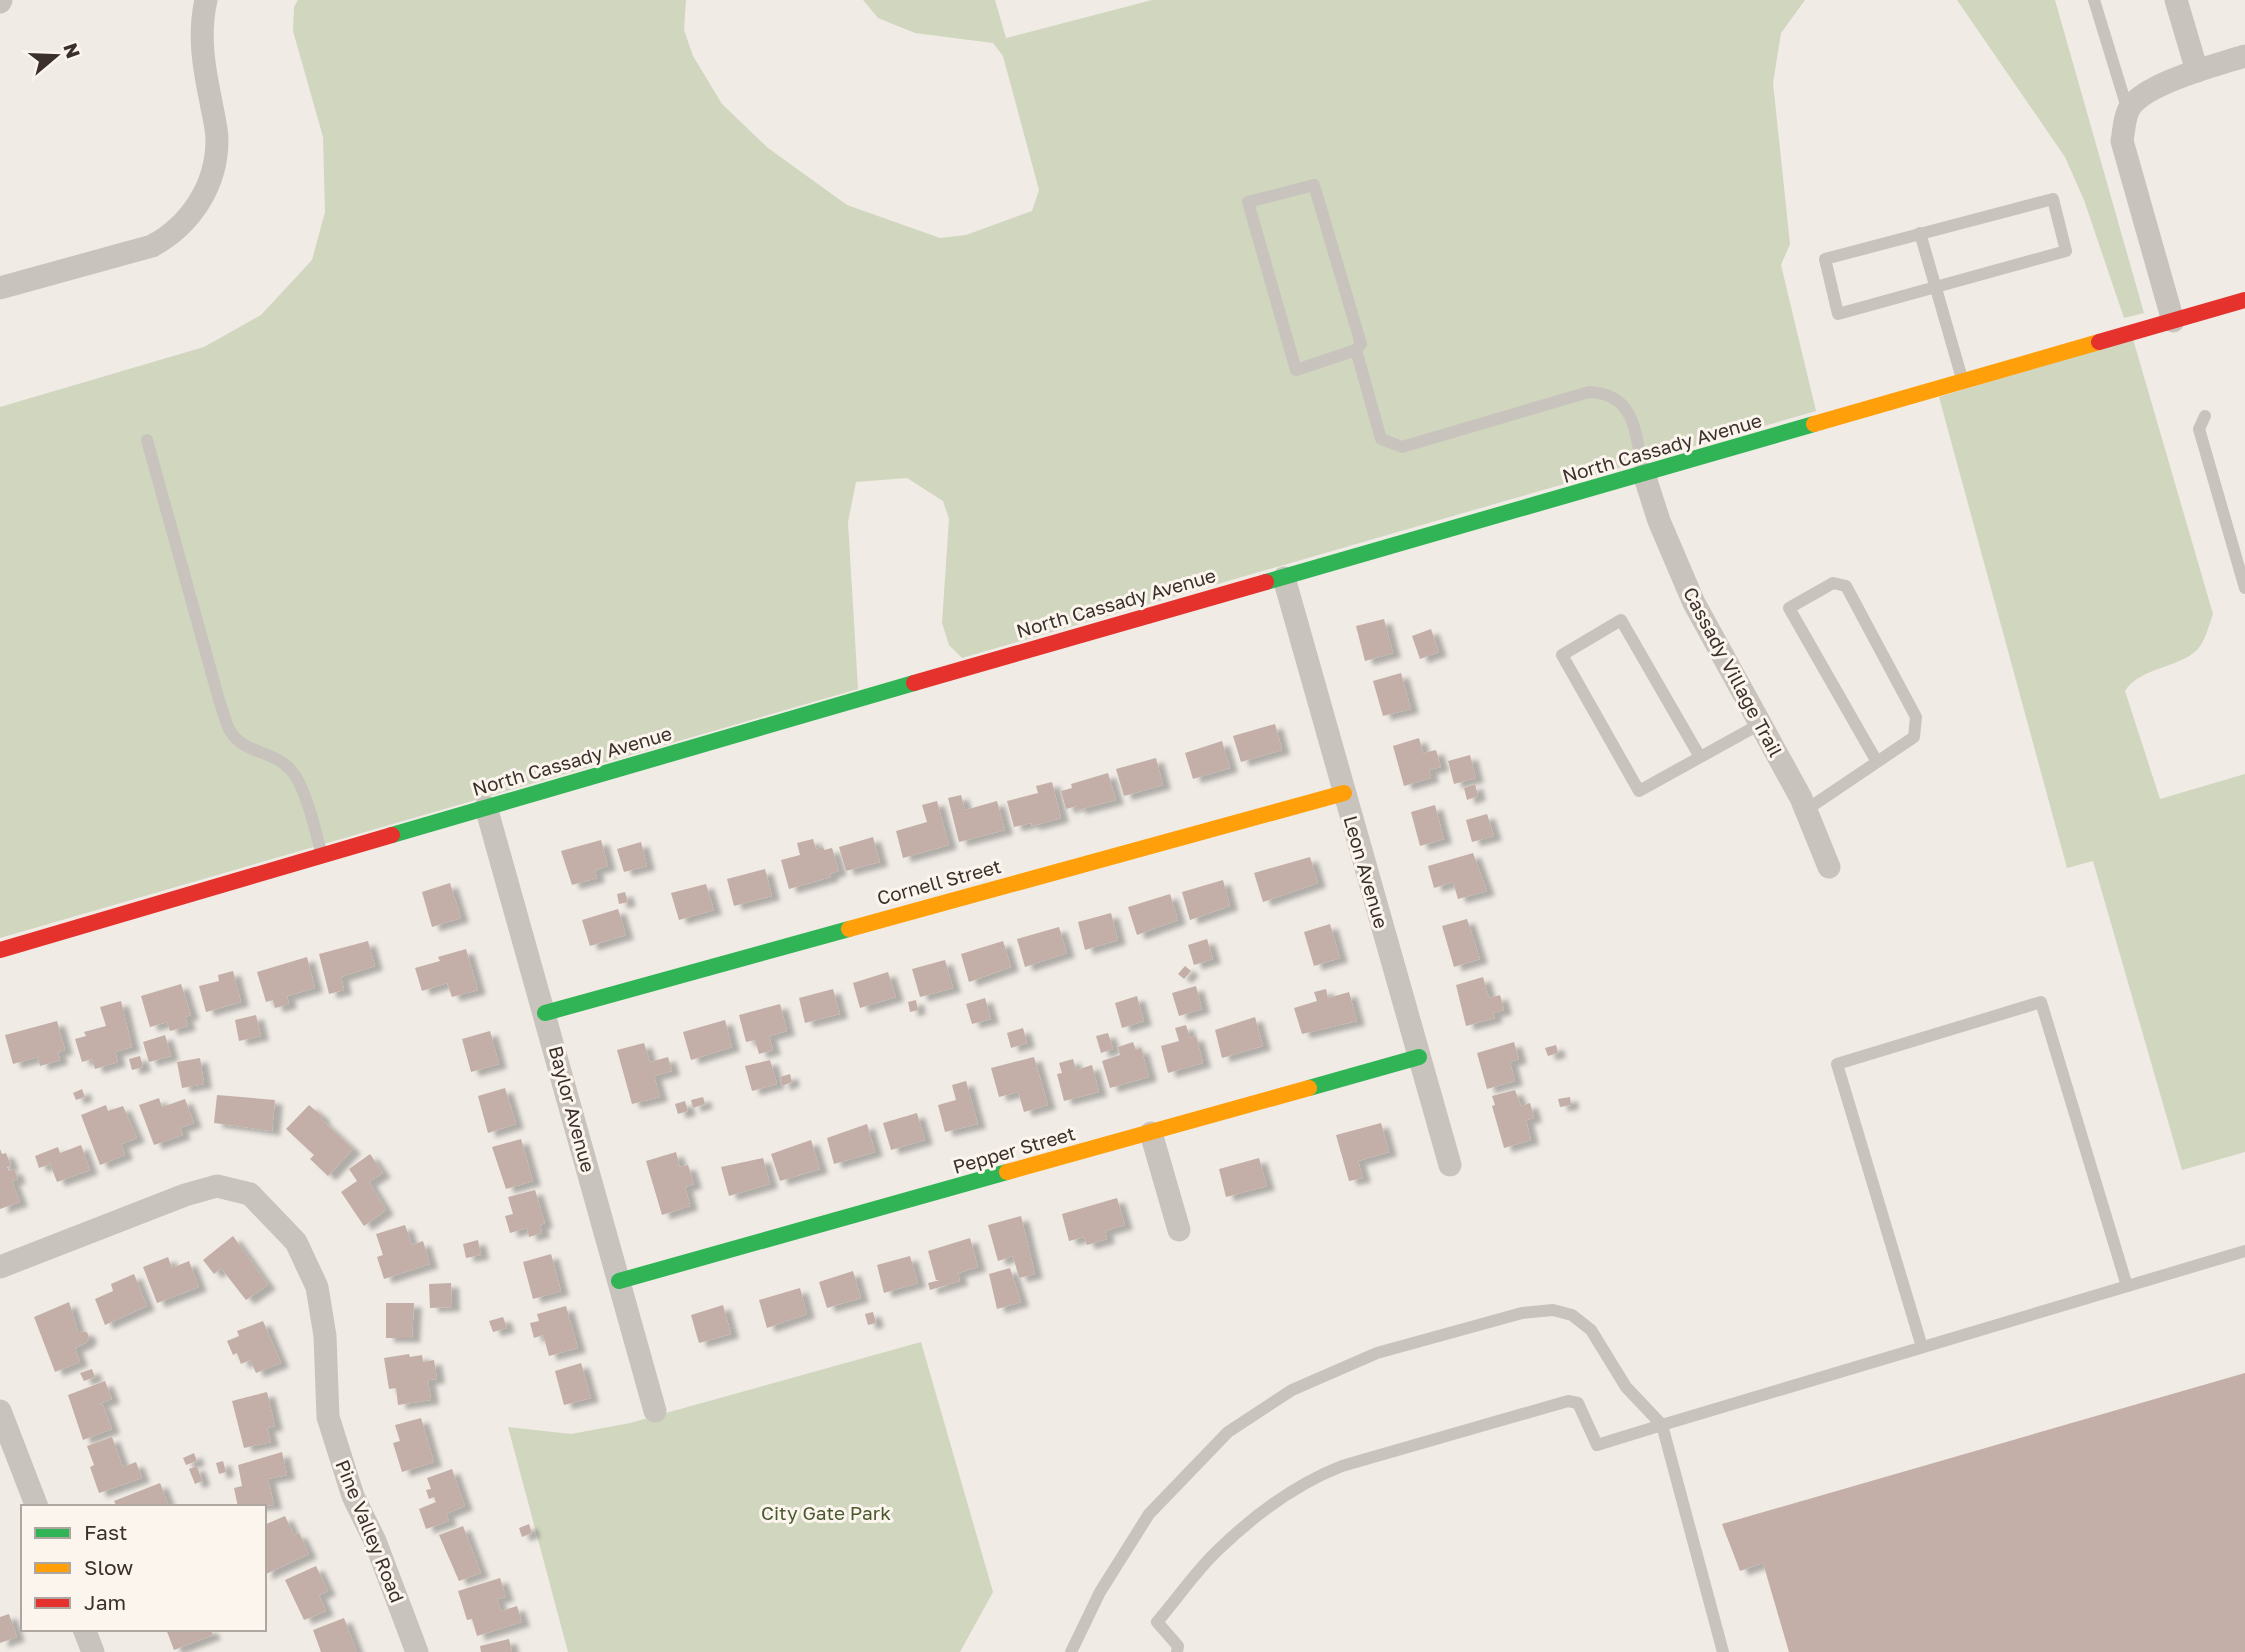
<svg xmlns="http://www.w3.org/2000/svg" width="2245" height="1652" font-family="'Golos Text',sans-serif">
  <defs>
    <filter id="shadow"><feDropShadow dx="8" dy="4.5" stdDeviation="2" flood-color="#0004"/></filter>
  </defs>
  <rect width="100%" height="100%" fill="#f0ebe5"/>
  <!-- green -->
  <g fill="#d1d6bf">
    <polygon points="298,0 686,0 684,30 693,56 722,104 768,148 847,205 940,238 966,235 1032,211 1039,190 1003,56 993,43 915,33 878,18 863,0 995,0 1006,38 1152,0 1805,0 1781,33 1773,83 1790,244 1781,265 1816,411 962,658 949,645 942,623 949,519 943,501 907,478 856,482 848,522 858,689 0,938 0,407 204,347 261,315 312,260 325,212 323,137 293,31 294,7"/>
    <polygon points="1957,0 2055,0 2144,313 2124,318 2084,200 2065,157"/>
    <path d="M2133 339 2213 614C2209 625 2205 642 2197 650 2177 669 2140 667 2125 691L2160 799 2245 774V1152L2182 1170 2093 861 2067 868 1939 397Z"/>
    <polygon points="921,1342 993,1592 960,1652 568,1652 508,1427 571,1434 630,1423"/>
  </g>
  <!-- building -->
  <g fill="#c3afa7" filter="url(#shadow)">
    <polygon points="1384,619 1393,653 1365,661 1356,626"/>
    <polygon points="1431,629 1439,652 1420,659 1412,636"/>
    <polygon points="1401,673 1411,709 1383,716 1373,681"/>
    <polygon points="1275,724 1282,750 1241,762 1233,736"/>
    <polygon points="1419,738 1423,753 1436,750 1441,767 1429,770 1431,778 1404,786 1393,746"/>
    <polygon points="1222,741 1230,768 1193,779 1185,753"/>
    <polygon points="1470,755 1476,778 1454,784 1448,761"/>
    <polygon points="1156,758 1163,785 1124,796 1116,769"/>
    <polygon points="1108,773 1116,800 1078,810 1077,806 1066,809 1061,791 1072,788 1071,784"/>
    <polygon points="1052,782 1061,818 1032,826 1031,823 1014,827 1007,801 1038,793 1036,786"/>
    <polygon points="1475,784 1478,796 1467,800 1464,788"/>
    <polygon points="961,795 965,810 997,801 1005,830 959,842 948,798"/>
    <polygon points="937,801 949,845 903,858 896,831 927,822 922,805"/>
    <polygon points="1435,805 1444,839 1420,846 1411,812"/>
    <polygon points="1487,814 1494,836 1472,842 1466,820"/>
    <polygon points="873,837 880,862 846,871 839,847"/>
    <polygon points="813,839 816,849 823,847 824,850 832,848 839,871 830,874 831,877 789,889 781,860 800,855 797,843"/>
    <polygon points="601,840 608,866 595,870 597,878 572,885 561,851"/>
    <polygon points="641,842 647,866 624,872 617,849"/>
    <polygon points="1473,853 1487,891 1458,899 1453,882 1434,888 1428,866"/>
    <polygon points="1310,857 1318,883 1263,902 1254,873"/>
    <polygon points="765,869 772,896 734,906 727,879"/>
    <polygon points="1223,880 1230,906 1190,920 1182,892"/>
    <polygon points="450,883 461,918 432,927 422,892"/>
    <polygon points="706,884 714,910 679,920 671,893"/>
    <polygon points="625,892 628,902 619,904 617,894"/>
    <polygon points="1170,894 1178,920 1137,935 1128,907"/>
    <polygon points="618,909 626,935 590,946 582,920"/>
    <polygon points="1111,913 1118,940 1085,950 1078,922"/>
    <polygon points="1467,919 1480,959 1454,967 1442,926"/>
    <polygon points="1330,924 1340,958 1314,966 1304,932"/>
    <polygon points="1059,927 1067,953 1025,967 1017,939"/>
    <polygon points="1207,939 1213,959 1194,965 1188,945"/>
    <polygon points="368,941 375,966 341,977 344,990 329,994 319,954"/>
    <polygon points="1003,941 1011,967 969,982 961,954"/>
    <polygon points="466,949 478,990 452,997 447,983 422,991 415,968 440,961 438,957"/>
    <polygon points="307,957 315,988 287,996 289,1004 275,1008 273,1000 266,1002 257,972"/>
    <polygon points="945,960 953,988 920,997 912,969"/>
    <polygon points="1185,966 1191,971 1184,979 1178,974"/>
    <polygon points="233,971 241,1002 206,1012 199,986 219,981 218,975"/>
    <polygon points="888,972 896,997 860,1008 853,983"/>
    <polygon points="1483,977 1489,998 1500,995 1504,1010 1493,1013 1495,1018 1466,1026 1456,985"/>
    <polygon points="181,984 191,1015 185,1017 188,1026 170,1031 167,1022 150,1027 141,996"/>
    <polygon points="1196,986 1202,1009 1179,1016 1172,993"/>
    <polygon points="833,989 840,1014 805,1023 799,998"/>
    <polygon points="1326,989 1328,998 1349,992 1357,1021 1302,1034 1294,1008 1317,1001 1314,992"/>
    <polygon points="1137,996 1144,1021 1122,1028 1115,1003"/>
    <polygon points="985,998 991,1019 972,1024 966,1004"/>
    <polygon points="916,1000 918,1010 910,1012 908,1002"/>
    <polygon points="121,1001 132,1047 115,1052 118,1062 95,1069 92,1059 82,1062 75,1039 86,1036 84,1032 106,1026 100,1007"/>
    <polygon points="780,1004 787,1031 769,1036 773,1050 759,1054 755,1040 746,1042 739,1015"/>
    <polygon points="256,1015 261,1036 239,1041 235,1020"/>
    <polygon points="1255,1017 1263,1046 1222,1058 1215,1030"/>
    <polygon points="725,1020 732,1047 691,1060 683,1032"/>
    <polygon points="57,1021 65,1050 58,1052 60,1060 40,1066 38,1057 13,1064 5,1035"/>
    <polygon points="1186,1025 1190,1038 1196,1036 1203,1063 1168,1073 1161,1046 1179,1041 1175,1028"/>
    <polygon points="1023,1028 1027,1043 1011,1048 1007,1033"/>
    <polygon points="490,1031 499,1064 471,1072 462,1039"/>
    <polygon points="1108,1033 1113,1049 1101,1053 1096,1036"/>
    <polygon points="165,1035 171,1056 149,1062 143,1042"/>
    <polygon points="1133,1042 1136,1050 1141,1048 1149,1077 1110,1088 1102,1061 1120,1055 1118,1047"/>
    <polygon points="1514,1042 1519,1059 1510,1062 1515,1081 1487,1089 1477,1053"/>
    <polygon points="644,1043 650,1062 668,1057 672,1071 654,1076 660,1097 632,1104 617,1050"/>
    <polygon points="1556,1045 1558,1053 1548,1056 1545,1048"/>
    <polygon points="140,1056 143,1067 132,1070 129,1059"/>
    <polygon points="1034,1057 1048,1105 1024,1112 1018,1092 999,1097 991,1068"/>
    <polygon points="200,1058 204,1084 182,1088 177,1062"/>
    <polygon points="1073,1059 1076,1070 1092,1065 1099,1092 1064,1101 1057,1074 1062,1073 1059,1063"/>
    <polygon points="770,1060 777,1084 752,1091 745,1066"/>
    <polygon points="790,1074 792,1082 782,1086 780,1077"/>
    <polygon points="966,1081 978,1124 945,1132 938,1105 956,1100 952,1085"/>
    <polygon points="505,1088 516,1124 488,1133 478,1096"/>
    <polygon points="82,1089 85,1097 76,1100 73,1093"/>
    <polygon points="1515,1090 1521,1106 1530,1103 1534,1118 1526,1120 1531,1140 1504,1148 1492,1106 1495,1105 1492,1096"/>
    <polygon points="217,1095 275,1100 272,1131 214,1123"/>
    <polygon points="703,1097 705,1104 693,1108 691,1100"/>
    <polygon points="1570,1097 1571,1105 1560,1107 1558,1099"/>
    <polygon points="159,1098 162,1107 185,1099 194,1123 180,1128 183,1135 154,1145 139,1105"/>
    <polygon points="685,1101 688,1111 678,1114 675,1104"/>
    <polygon points="106,1105 108,1111 123,1106 137,1138 121,1144 125,1155 100,1165 81,1115"/>
    <polygon points="309,1105 323,1117 321,1119 353,1149 328,1176 310,1159 314,1155 286,1129"/>
    <polygon points="917,1113 925,1140 891,1150 883,1123"/>
    <polygon points="1381,1123 1389,1152 1358,1161 1363,1178 1349,1181 1336,1135"/>
    <polygon points="867,1124 875,1152 834,1164 827,1138"/>
    <polygon points="521,1139 533,1181 506,1189 492,1147"/>
    <polygon points="811,1140 820,1169 780,1181 771,1154"/>
    <polygon points="81,1145 90,1170 57,1182 50,1164 39,1168 35,1156 58,1147 60,1153"/>
    <polygon points="0,1149 2,1154 6,1153 11,1166 7,1167 9,1171 14,1169 18,1179 12,1181 20,1202 0,1209"/>
    <polygon points="676,1152 680,1167 688,1165 694,1184 685,1187 690,1206 662,1215 646,1161"/>
    <polygon points="370,1154 383,1173 369,1182 386,1210 364,1226 341,1192 357,1181 349,1169"/>
    <polygon points="763,1158 770,1184 729,1196 721,1167"/>
    <polygon points="1259,1158 1267,1186 1226,1197 1219,1169"/>
    <polygon points="535,1190 545,1223 540,1225 542,1233 529,1237 527,1228 510,1233 505,1216 513,1214 508,1197"/>
    <polygon points="1117,1198 1125,1225 1105,1231 1107,1239 1087,1245 1084,1237 1069,1241 1062,1214"/>
    <polygon points="1021,1216 1035,1274 1019,1278 1013,1256 998,1261 988,1225"/>
    <polygon points="405,1225 412,1245 423,1241 430,1264 384,1279 377,1257 383,1255 376,1234"/>
    <polygon points="233,1236 268,1285 246,1300 221,1268 214,1274 203,1260"/>
    <polygon points="970,1238 978,1267 958,1273 960,1281 930,1290 928,1283 940,1280 936,1280 928,1251"/>
    <polygon points="478,1240 481,1255 466,1258 463,1244"/>
    <polygon points="551,1254 561,1291 533,1299 523,1262"/>
    <polygon points="910,1256 918,1283 884,1293 877,1265"/>
    <polygon points="168,1257 172,1268 189,1261 199,1287 157,1303 143,1267"/>
    <polygon points="1010,1268 1021,1302 997,1309 989,1274"/>
    <polygon points="853,1271 861,1298 827,1308 819,1282"/>
    <polygon points="134,1274 147,1306 105,1325 95,1299 113,1291 111,1284"/>
    <polygon points="451,1283 452,1307 430,1308 429,1284"/>
    <polygon points="800,1288 807,1314 767,1328 759,1300"/>
    <polygon points="69,1302 78,1331 87,1332 89,1338 86,1343 75,1348 80,1362 55,1372 34,1317"/>
    <polygon points="386,1303 414,1303 412,1338 386,1338"/>
    <polygon points="723,1305 731,1334 699,1343 691,1315"/>
    <polygon points="566,1306 578,1348 549,1356 543,1335 534,1338 530,1323 539,1321 537,1314"/>
    <polygon points="873,1312 876,1323 868,1325 865,1314"/>
    <polygon points="503,1317 507,1328 493,1332 489,1321"/>
    <polygon points="263,1321 281,1363 256,1373 250,1360 241,1364 237,1353 233,1355 227,1341 239,1336 237,1331"/>
    <polygon points="409,1354 410,1357 422,1355 423,1362 434,1360 437,1379 428,1380 431,1400 398,1405 396,1388 389,1389 384,1358"/>
    <polygon points="581,1363 591,1398 564,1405 555,1371"/>
    <polygon points="92,1369 95,1377 84,1381 80,1373"/>
    <polygon points="2245,1373 2245,1652 1789,1652 1763,1563 1740,1571 1722,1524"/>
    <polygon points="105,1381 112,1399 99,1404 103,1405 112,1429 83,1440 68,1395"/>
    <polygon points="267,1392 275,1426 267,1428 271,1442 244,1448 232,1401"/>
    <polygon points="421,1418 434,1462 402,1472 393,1443 400,1441 395,1425"/>
    <polygon points="112,1437 123,1467 136,1462 142,1478 99,1493 90,1467 94,1465 87,1446"/>
    <polygon points="282,1452 287,1475 268,1479 274,1505 238,1507 234,1488 242,1486 238,1465"/>
    <polygon points="194,1453 197,1461 186,1465 183,1458"/>
    <polygon points="223,1461 226,1472 219,1474 216,1463"/>
    <polygon points="197,1466 202,1481 195,1484 189,1469"/>
    <polygon points="452,1469 465,1506 446,1514 449,1521 426,1529 419,1509 436,1502 434,1497 429,1499 426,1490 431,1489 427,1478"/>
    <polygon points="160,1483 169,1506 117,1507 114,1501"/>
    <polygon points="285,1516 294,1535 299,1533 309,1554 264,1575 264,1549 267,1548 264,1543 264,1525"/>
    <polygon points="529,1524 532,1533 522,1537 519,1528"/>
    <polygon points="463,1526 481,1573 459,1581 439,1535"/>
    <polygon points="316,1566 328,1591 319,1595 326,1611 304,1620 285,1580"/>
    <polygon points="500,1578 506,1597 497,1599 501,1611 517,1606 522,1622 477,1636 472,1619 467,1620 458,1591"/>
    <polygon points="9,1614 17,1637 0,1643 0,1617"/>
    <polygon points="344,1618 357,1652 321,1652 313,1630"/>
    <polygon points="166,1629 210,1629 213,1635 174,1650"/>
    <polygon points="509,1639 512,1652 481,1652 480,1646"/>
  </g>
  <g fill="none" stroke-linecap="round" stroke-linejoin="round">
    <!-- lane -->
    <g stroke="#c9c3be" stroke-width="12">
      <polyline points="2094,0 2128,111"/>
      <polygon points="2053,199 2066,251 1838,314 1825,259"/>
      <polyline points="1920,233 1963,382"/>
      <path d="M1356 350 1361 344 1314 185 1248 202 1296 370 1356 350 1381 439 1402 447 1589 392C1636 394 1635 433 1643 471"/>
      <polyline points="2205,416 2199,429 2245,588"/>
      <path d="M147 440 219 700C223 710 225 722 230 731 243 753 274 751 290 769 306 786 316 833 322 856"/>
      <polyline points="1700,757 1621,620 1562,655 1639,791 1760,724"/>
      <polyline points="1806,810 1914,737 1916,717 1846,586 1833,583 1789,608 1877,762"/>
      <polyline points="1922,1347 1837,1064 2041,1002 2127,1286"/>
      <polyline points="1071,1652 1100,1592 1149,1514 1228,1432 1292,1390 1377,1353 1522,1313 1553,1310 1572,1315 1591,1330 1626,1387 1662,1425 2245,1251"/>
      <path d="M1177 1652 1178 1646 1157 1622C1177 1599 1195 1572 1217 1551 1253 1516 1296 1484 1342 1466L1568 1401 1578 1403 1597 1445 1662 1425 1723 1652"/>
    </g>
    <!-- street -->
    <g stroke="#c9c3be" stroke-width="23">
      <polyline points="2176,0 2197,71"/>
      <polyline points="0,2 1,0"/>
      <path d="M0 288 152 246C191 225 217 185 217 140 217 128 213 114 211 102 204 68 198 35 206 0"/>
      <path d="M2173 321 2122 141C2124 131 2124 118 2129 109 2143 84 2216 65 2245 56"/>
      <polyline points="1644,474 1659,521 1694,603 1801,798 1829,867"/>
      <polyline points="1284,578 1450,1165"/>
      <polyline points="486,807 655,1411"/>
      <polyline points="1151,1133 1179,1230"/>
      <polyline points="0,1267 185,1195 217,1186 250,1194 296,1242 317,1287 325,1336 328,1417 353,1496 375,1541 417,1652"/>
      <polyline points="0,1411 37,1507"/>
      <polyline points="84,1629 93,1652"/>
    </g>
    <!-- fast -->
    <g stroke="#30b455" stroke-width="16">
      <polyline points="1266,582 1814,424"/>
      <polyline points="392,835 914,683"/>
      <polyline points="545,1013 849,929"/>
      <polyline points="1309,1088 1419,1057"/>
      <polyline points="619,1281 1007,1172"/>
    </g>
    <!-- slow -->
    <g stroke="#ff9f0a" stroke-width="16">
      <polyline points="1814,424 2099,342"/>
      <polyline points="849,929 1344,793"/>
      <polyline points="1007,1172 1309,1088"/>
    </g>
    <!-- jam -->
    <g stroke="#e5322d" stroke-width="16">
      <polyline points="2099,342 2245,300"/>
      <polyline points="914,683 1266,582"/>
      <polyline points="0,950 392,835"/>
    </g>
  </g>
  <g text-anchor="middle" stroke-width="6" stroke-linejoin="round" paint-order="stroke">
    <!-- street labels -->
    <g font-size="19" fill="#3b302b" stroke="#fbf5ee">
      <text transform="translate(1662 448) rotate(-16)" y="7">North Cassady Avenue</text>
      <text transform="translate(1116 603) rotate(-16)" y="7">North Cassady Avenue</text>
      <text transform="translate(1733 672) rotate(62)" y="7">Cassady Village Trail</text>
      <text transform="translate(572 761) rotate(-16)" y="7">North Cassady Avenue</text>
      <text transform="translate(1366 872) rotate(74)" y="7">Leon Avenue</text>
      <text transform="translate(939 882) rotate(-15)" y="7">Cornell Street</text>
      <text transform="translate(572 1109) rotate(75)" y="7">Baylor Avenue</text>
      <text transform="translate(1014 1150) rotate(-16)" y="7">Pepper Street</text>
      <text transform="translate(370 1531) rotate(68)" y="7">Pine Valley Road</text>
    </g>
    <!-- park labels -->
    <g font-size="19" fill="#4a5a2e" stroke="#fbf5ee">
      <text x="826" y="1520">City Gate Park</text>
    </g>
  </g>
  <!-- legend -->
  <rect x="21" y="1505" width="245" height="126" fill="#fbf5ee" stroke="#aea6a0" stroke-width="2"/>
  <rect x="35" y="1528" width="35" height="10" fill="#30b455" stroke="#aea6a0" stroke-width="2"/>
  <text x="84" y="1540" font-size="21" fill="#3b302b">Fast</text>
  <rect x="35" y="1563" width="35" height="10" fill="#ff9f0a" stroke="#aea6a0" stroke-width="2"/>
  <text x="84" y="1575" font-size="21" fill="#3b302b">Slow</text>
  <rect x="35" y="1598" width="35" height="10" fill="#e5322d" stroke="#aea6a0" stroke-width="2"/>
  <text x="84" y="1610" font-size="21" fill="#3b302b">Jam</text>
  <!-- north arrow -->
  <g transform="translate(56 56) rotate(71)" stroke="#fbf5ee" stroke-width="5" paint-order="stroke">
  <path d="M0-5L12 26L0 18L-12 26Z" fill="#3b302b"/>
  <text y="-10" font-size="19" font-weight="bold" text-anchor="middle" fill="#3b302b">N</text>
  </g>
</svg>
